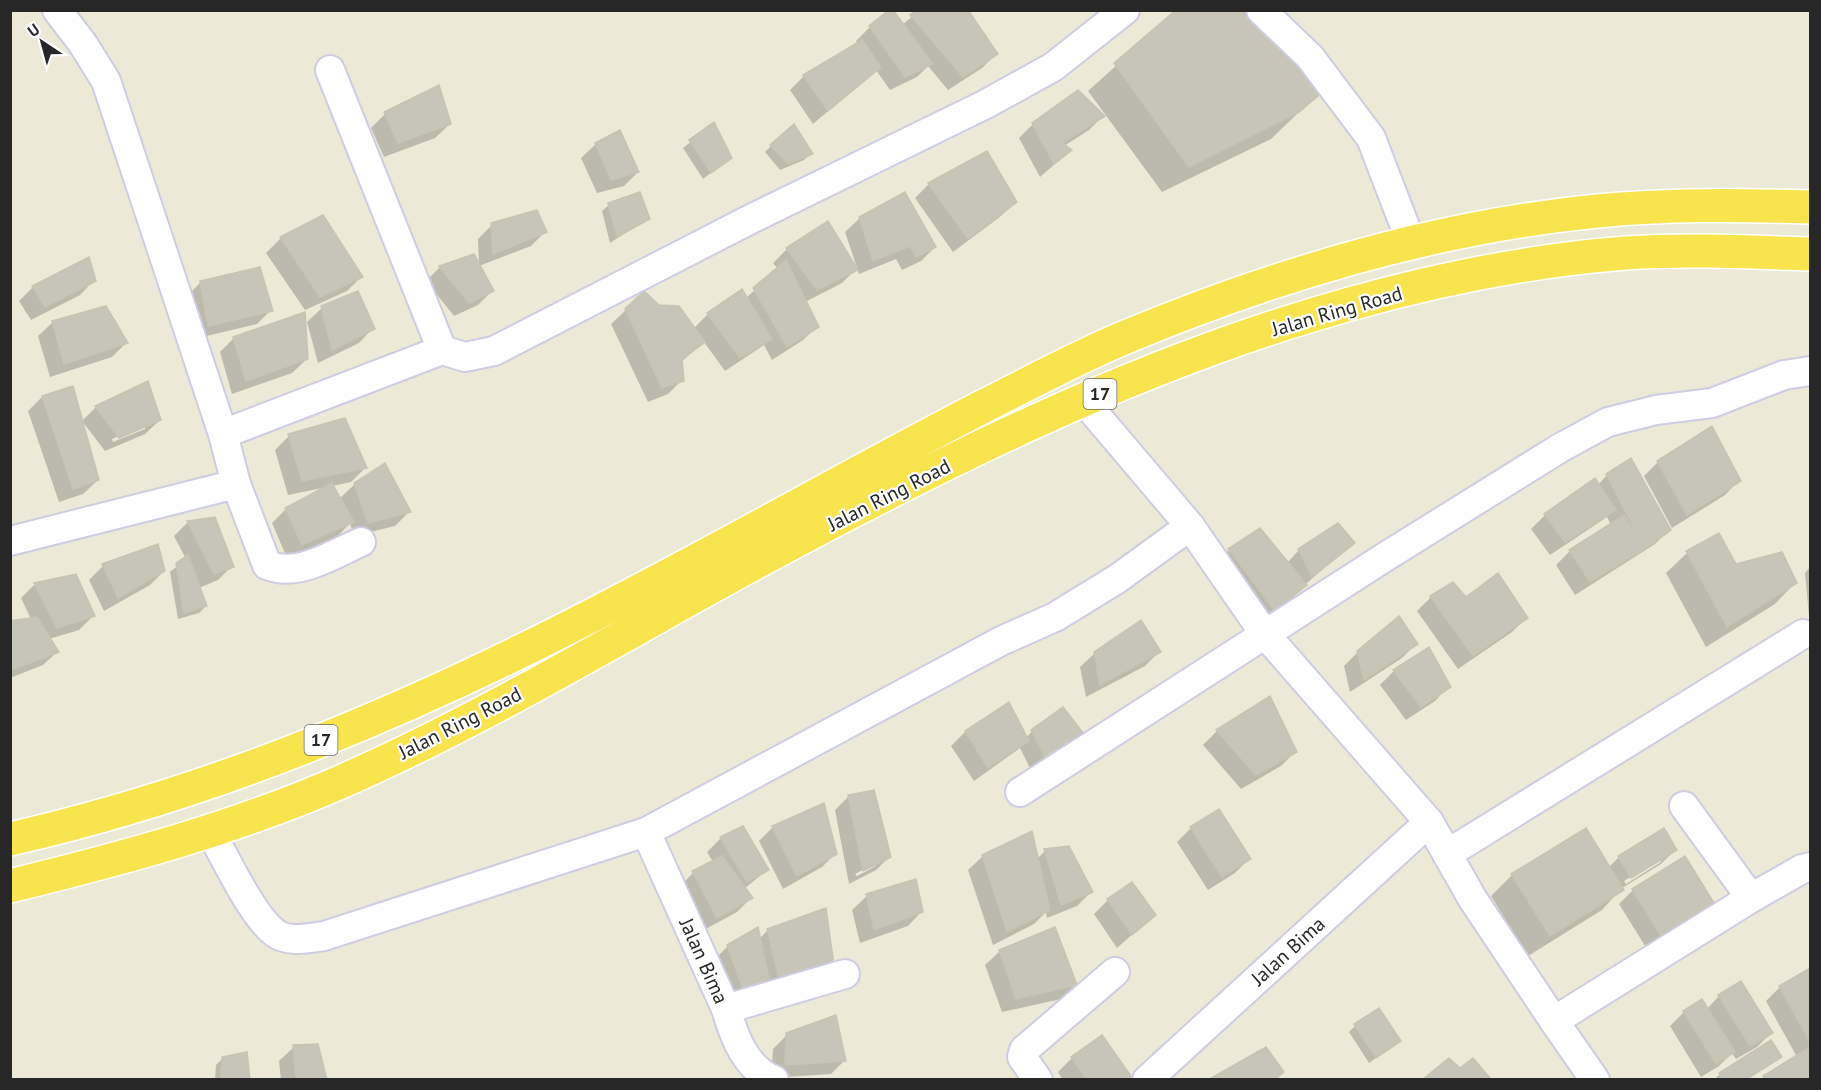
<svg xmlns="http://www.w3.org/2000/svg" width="1821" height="1090" font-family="'PT Sans',sans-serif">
  <rect width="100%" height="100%" fill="#ece9d7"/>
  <!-- shadow -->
  <g fill="#0003" fill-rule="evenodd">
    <polygon points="920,10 996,54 982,68 948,90 928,66 917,77 890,90 876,70 813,124 790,90 804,76 858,44 856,41 870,27 902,25"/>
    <polygon points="1178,10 1322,90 1271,139 1162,192 1088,91"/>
    <polygon points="385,114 450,124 435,138 384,157 371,128"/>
    <polygon points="1103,116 1089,130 1064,146 1070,151 1040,177 1019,138 1033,124"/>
    <polygon points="713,125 730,158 703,179 683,148"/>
    <polygon points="596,144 638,172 624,186 597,193 581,158"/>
    <polygon points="771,146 811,153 804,160 780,170 765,152"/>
    <polygon points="929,184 1015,202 1001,216 953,252 915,198"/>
    <polygon points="609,205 648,218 610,243 602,211"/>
    <polygon points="322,217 361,277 347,291 305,310 266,253 280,239"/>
    <polygon points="860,218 935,247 921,261 902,270 896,259 859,274 845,232"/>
    <polygon points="492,225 545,232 531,246 479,266 478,239"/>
    <polygon points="787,249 856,269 842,283 805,302 818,326 803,340 772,360 764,345 725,371 704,342 681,362 682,380 668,394 648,402 611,324 626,310 658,306 693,329 708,314 742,292 746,298 778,269 773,263"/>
    <polygon points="473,256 492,291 478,305 454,316 426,281 440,267"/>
    <polygon points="89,259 94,280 80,295 31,320 19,301 33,287"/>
    <polygon points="201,282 271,310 257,324 194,339 187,296"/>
    <polygon points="322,308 373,328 359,343 318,363 307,322"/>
    <polygon points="53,322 126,343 112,357 50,377 38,336"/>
    <polygon points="234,338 307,359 292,373 232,394 220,352"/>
    <polygon points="72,388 98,480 83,494 59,502 28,411 42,397"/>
    <path d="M96 407 160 420 145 434 105 451 82 421ZM145 425V429L113 442 112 439Z"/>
    <polygon points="289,436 365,468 351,482 332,486 339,499 355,484 409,512 395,526 354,536 350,523 338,536 287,558 272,523 286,509 327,487 288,495 275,450"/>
    <polygon points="1658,462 1739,480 1725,495 1672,528 1644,476"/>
    <polygon points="1607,475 1669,530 1655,544 1575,595 1556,565 1570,551 1611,525 1607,517 1550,555 1531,529 1545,515 1598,485"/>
    <polygon points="188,522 232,566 218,580 199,588 206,606 199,613 178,619 170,572 186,559 174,536"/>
    <polygon points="1353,543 1260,624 1215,564 1229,550 1287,563 1299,550"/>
    <polygon points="157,546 164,571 150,585 104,611 89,580 103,566"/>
    <polygon points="1687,553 1735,566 1795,583 1775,604 1706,647 1666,573"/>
    <polygon points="1810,567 1810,627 1805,573"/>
    <polygon points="75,576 93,616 79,630 49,639 57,652 43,665 10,678 10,623 31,619 21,598 35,584"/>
    <polygon points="1431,597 1466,599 1526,618 1512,632 1458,669 1417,611"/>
    <polygon points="1416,644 1402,658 1350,692 1344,666 1358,652"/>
    <polygon points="1428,649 1449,686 1435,701 1406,720 1380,685 1394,671"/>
    <polygon points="1159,652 1145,666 1086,697 1080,667 1095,653"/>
    <polygon points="1269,698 1295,752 1281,766 1241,789 1203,745 1217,731"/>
    <polygon points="1008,704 1026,738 1032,731 1085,737 1035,778 1020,748 974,781 951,746 965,732"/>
    <path d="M849 796 890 856 876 870 849 884 835 810ZM876 863V866L857 876 855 874Z"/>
    <polygon points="773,827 836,853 822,867 783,889 759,841"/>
    <polygon points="1191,828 1249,859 1235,873 1208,890 1177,842"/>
    <polygon points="721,838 767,870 744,889 751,898 737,912 702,931 679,887 693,873 713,862 707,852"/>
    <path d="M1675 850 1661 864 1622 888 1602 910 1528 956 1491 896 1512 875 1609 867 1619 857ZM1661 858V862L1626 884 1624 881Z"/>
    <polygon points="1045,851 1091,892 1077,906 1047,918 1046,912 1034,924 993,945 968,870 983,856 1037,859"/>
    <polygon points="1633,890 1712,903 1698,917 1647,949 1619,904"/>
    <polygon points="867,896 922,911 908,926 860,943 852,910"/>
    <polygon points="1108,900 1154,915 1117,948 1094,914"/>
    <polygon points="768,930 833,965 729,1005 714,960 728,946 759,939"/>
    <polygon points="1000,951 1075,985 1061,999 1002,1012 985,965"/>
    <polygon points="1810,970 1810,1080 1762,1080 1797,1057 1766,1001 1780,987"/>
    <polygon points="1719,996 1771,1033 1757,1047 1736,1059 1732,1053 1719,1066 1701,1077 1670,1026 1684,1012 1701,1001 1707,1009"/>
    <polygon points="1355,1026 1399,1041 1369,1063 1349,1032"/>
    <polygon points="787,1035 845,1060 831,1074 771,1078 773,1049"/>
    <polygon points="294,1047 325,1080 281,1080 279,1061"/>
    <polygon points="1265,1049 1274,1080 1212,1080 1212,1079"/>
    <polygon points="1780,1057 1747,1080 1714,1080 1720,1074"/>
    <polygon points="223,1058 248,1080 215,1080 216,1065"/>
    <polygon points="1072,1058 1126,1080 1063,1080 1058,1072"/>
    <polygon points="1460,1070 1488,1078 1425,1080"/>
  </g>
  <!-- building -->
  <g fill="#c6c5b7" stroke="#c7c5b1" stroke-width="1.5">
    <polygon points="889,10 893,10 933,64 905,77 869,26"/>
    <polygon points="917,10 968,10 998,54 963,77 910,15"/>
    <polygon points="1176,10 1245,10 1325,90 1299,112 1189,167 1114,63"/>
    <polygon points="862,40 881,67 828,111 803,75"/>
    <polygon points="439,85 451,124 398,143 384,112"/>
    <polygon points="1078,90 1105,116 1062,143 1072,150 1054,164 1032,123"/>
    <polygon points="714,122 732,158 711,173 689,140"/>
    <polygon points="794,124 813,154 788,164 770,145"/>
    <polygon points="620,130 639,172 611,180 595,143"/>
    <polygon points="987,151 1017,202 968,239 928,183"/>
    <polygon points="640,192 650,219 617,237 608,203"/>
    <polygon points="905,192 936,247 916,257 910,246 873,261 859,217"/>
    <polygon points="537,210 547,232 493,254 491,223"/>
    <polygon points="323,215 363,277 320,297 280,237"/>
    <polygon points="828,221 858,270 817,290 786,248"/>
    <polygon points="474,254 494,291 469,303 439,266"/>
    <polygon points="89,257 96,281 45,307 32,286"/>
    <polygon points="786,260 819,327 787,347 753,288"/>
    <polygon points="260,267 273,311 208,326 200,281"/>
    <polygon points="742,289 772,339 740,358 707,313"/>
    <polygon points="358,291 375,329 332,350 321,306"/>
    <polygon points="644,291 659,305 679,306 705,342 682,359 684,381 662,388 625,309"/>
    <polygon points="106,306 128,343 64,364 52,321"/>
    <polygon points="305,312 308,359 246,381 233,337"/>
    <polygon points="148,381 161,420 119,438 95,406"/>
    <polygon points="73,386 99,480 73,489 42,396"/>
    <polygon points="345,418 367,468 302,481 288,434"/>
    <polygon points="1712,426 1741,481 1687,515 1657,461"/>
    <polygon points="1631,458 1671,530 1645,549 1606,474"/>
    <polygon points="385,463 411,512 368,523 354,483"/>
    <polygon points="1595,478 1616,510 1565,542 1544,514"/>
    <polygon points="332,483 354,522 302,545 285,508"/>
    <polygon points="1624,515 1645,549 1590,582 1569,550"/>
    <polygon points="215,517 234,567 214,574 187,521"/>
    <polygon points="1338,523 1355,543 1312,577 1298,549"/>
    <polygon points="1260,528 1307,585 1275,611 1228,549"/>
    <polygon points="1719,533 1736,564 1782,552 1797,583 1727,627 1686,551"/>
    <polygon points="158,544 165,571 118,598 102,564"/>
    <polygon points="188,555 207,606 184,613 176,563"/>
    <polygon points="1498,573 1528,618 1473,656 1430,596 1453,582 1466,597"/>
    <polygon points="76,574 95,616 57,628 34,583"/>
    <polygon points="1399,616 1418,644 1364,680 1357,651"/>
    <polygon points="37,617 59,652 11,670 10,621"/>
    <polygon points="1141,620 1161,652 1100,685 1094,652"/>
    <polygon points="1429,647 1451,687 1421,707 1393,670"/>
    <polygon points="1270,696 1297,752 1256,775 1216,730"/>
    <polygon points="1009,702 1029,741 988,768 965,731"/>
    <polygon points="1063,707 1087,738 1049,765 1031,730"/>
    <polygon points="874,790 891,857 863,871 848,795"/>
    <polygon points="824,803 837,854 797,876 772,826"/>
    <polygon points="1219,809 1251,859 1222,877 1190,827"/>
    <polygon points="743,826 769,870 747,882 720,837"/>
    <polygon points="1586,828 1624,890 1550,936 1511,874"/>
    <polygon points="1664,828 1677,850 1631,878 1618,856"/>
    <polygon points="1032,831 1050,910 1007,932 982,855"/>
    <polygon points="1069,846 1093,892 1061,905 1044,849"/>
    <polygon points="722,856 753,898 717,918 692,871"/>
    <polygon points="1685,856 1714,903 1661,936 1632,889"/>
    <polygon points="916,879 923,912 874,930 866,894"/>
    <polygon points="1132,882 1156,915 1132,935 1107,899"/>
    <polygon points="826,908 834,966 779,979 767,929"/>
    <polygon points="758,927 770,983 744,992 727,945"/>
    <polygon points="1055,927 1077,985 1016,999 999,950"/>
    <polygon points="1810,968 1810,1042 1779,986"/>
    <polygon points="1741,981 1773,1033 1750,1046 1718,995"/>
    <polygon points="1702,999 1735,1052 1716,1064 1683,1011"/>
    <polygon points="1379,1008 1401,1041 1376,1058 1354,1024"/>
    <polygon points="836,1015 846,1061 785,1065 786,1033"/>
    <polygon points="1102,1035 1131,1076 1126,1080 1087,1080 1071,1057"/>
    <polygon points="1771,1040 1782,1057 1745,1080 1723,1080 1719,1073"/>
    <polygon points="318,1044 327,1080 296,1080 293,1045"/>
    <polygon points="1266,1047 1284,1072 1274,1080 1211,1078"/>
    <polygon points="1810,1047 1810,1080 1765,1080 1763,1076"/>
    <polygon points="247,1052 250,1080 221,1080 222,1057"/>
    <polygon points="1449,1058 1460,1068 1473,1058 1490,1078 1422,1080"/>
  </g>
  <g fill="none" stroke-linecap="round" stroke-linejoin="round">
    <defs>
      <g id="minor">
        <path d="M57 10 83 44 106 81 223 434 236 484 267 565C298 578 333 554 361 542"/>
        <polyline points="1261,10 1310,57 1371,138 1411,242"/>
        <polyline points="330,70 442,350"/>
        <polyline points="1084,401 1190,526 1264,633 1429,822 1472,898 1554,1021 1595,1080"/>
        <polyline points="223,434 442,350 465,357 494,351 749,220 986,104 1053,67 1125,10"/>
        <polyline points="10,541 236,484"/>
        <polyline points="1020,792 1385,557 1560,448 1608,422 1656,410 1712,403 1784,375 1810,371"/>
        <polyline points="1684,806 1751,898"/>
        <path d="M210 831C225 857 252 916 275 933 289 943 308 938 324 936L646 832 1001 641 1055 617 1117 579 1190 526"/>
        <path d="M646 832 726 1009C734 1036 745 1068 774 1080"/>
        <polyline points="1447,854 1803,634"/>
        <polyline points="726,1009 845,974"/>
        <polyline points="1554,1021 1751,898 1802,869 1810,867"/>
        <polyline points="1038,1080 1022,1057 1024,1050 1115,972"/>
        <polyline points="1147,1080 1429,822"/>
      </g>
      <g id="trunk">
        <path d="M10 839C222 791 423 704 614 604 738 540 858 471 982 407 1028 384 1074 359 1121 339 1272 276 1434 227 1597 211 1668 204 1739 205 1810 207"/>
        <path d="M10 886C124 858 236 828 343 781 479 721 607 644 738 572 931 467 1137 363 1350 304 1439 279 1534 260 1626 253 1687 249 1749 252 1810 254"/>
      </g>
    </defs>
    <!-- minor casing -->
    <use href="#minor" stroke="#cecce2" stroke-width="32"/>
    <!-- trunk casing -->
    <use href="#trunk" stroke="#fff" stroke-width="36"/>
    <!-- minor -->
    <use href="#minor" stroke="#fff" stroke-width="28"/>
    <!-- trunk -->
    <use href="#trunk" stroke="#f8e54e" stroke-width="33"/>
  </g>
  <g text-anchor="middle" stroke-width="4.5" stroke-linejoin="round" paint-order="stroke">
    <!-- shield labels -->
    <g fill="#fff" stroke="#686868" stroke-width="1.5">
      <rect x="1083.5" y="379" width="33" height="30" rx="4.5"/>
      <rect x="304.5" y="725" width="33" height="30" rx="4.5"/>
    </g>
    <g font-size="18" font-weight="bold" fill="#272727">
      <text x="1100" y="400">17</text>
      <text x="321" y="746">17</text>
    </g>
    <!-- street labels -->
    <g font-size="20" fill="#272727" stroke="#fff">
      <text transform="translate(1337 311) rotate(-16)" y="7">Jalan Ring Road</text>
      <text transform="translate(889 495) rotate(-27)" y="7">Jalan Ring Road</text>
      <text transform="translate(460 723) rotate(-27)" y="7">Jalan Ring Road</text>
      <text transform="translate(1288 951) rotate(-42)" y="7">Jalan Bima</text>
      <text transform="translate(704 961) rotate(66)" y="7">Jalan Bima</text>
    </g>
  </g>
  <!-- border -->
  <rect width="1821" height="1090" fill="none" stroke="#272727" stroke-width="24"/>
  <!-- north arrow -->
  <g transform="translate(42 42) rotate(324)" stroke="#ffffff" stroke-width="4.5" paint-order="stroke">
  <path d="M0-4.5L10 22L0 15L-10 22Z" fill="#272727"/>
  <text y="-9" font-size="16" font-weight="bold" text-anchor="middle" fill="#272727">U</text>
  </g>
</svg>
